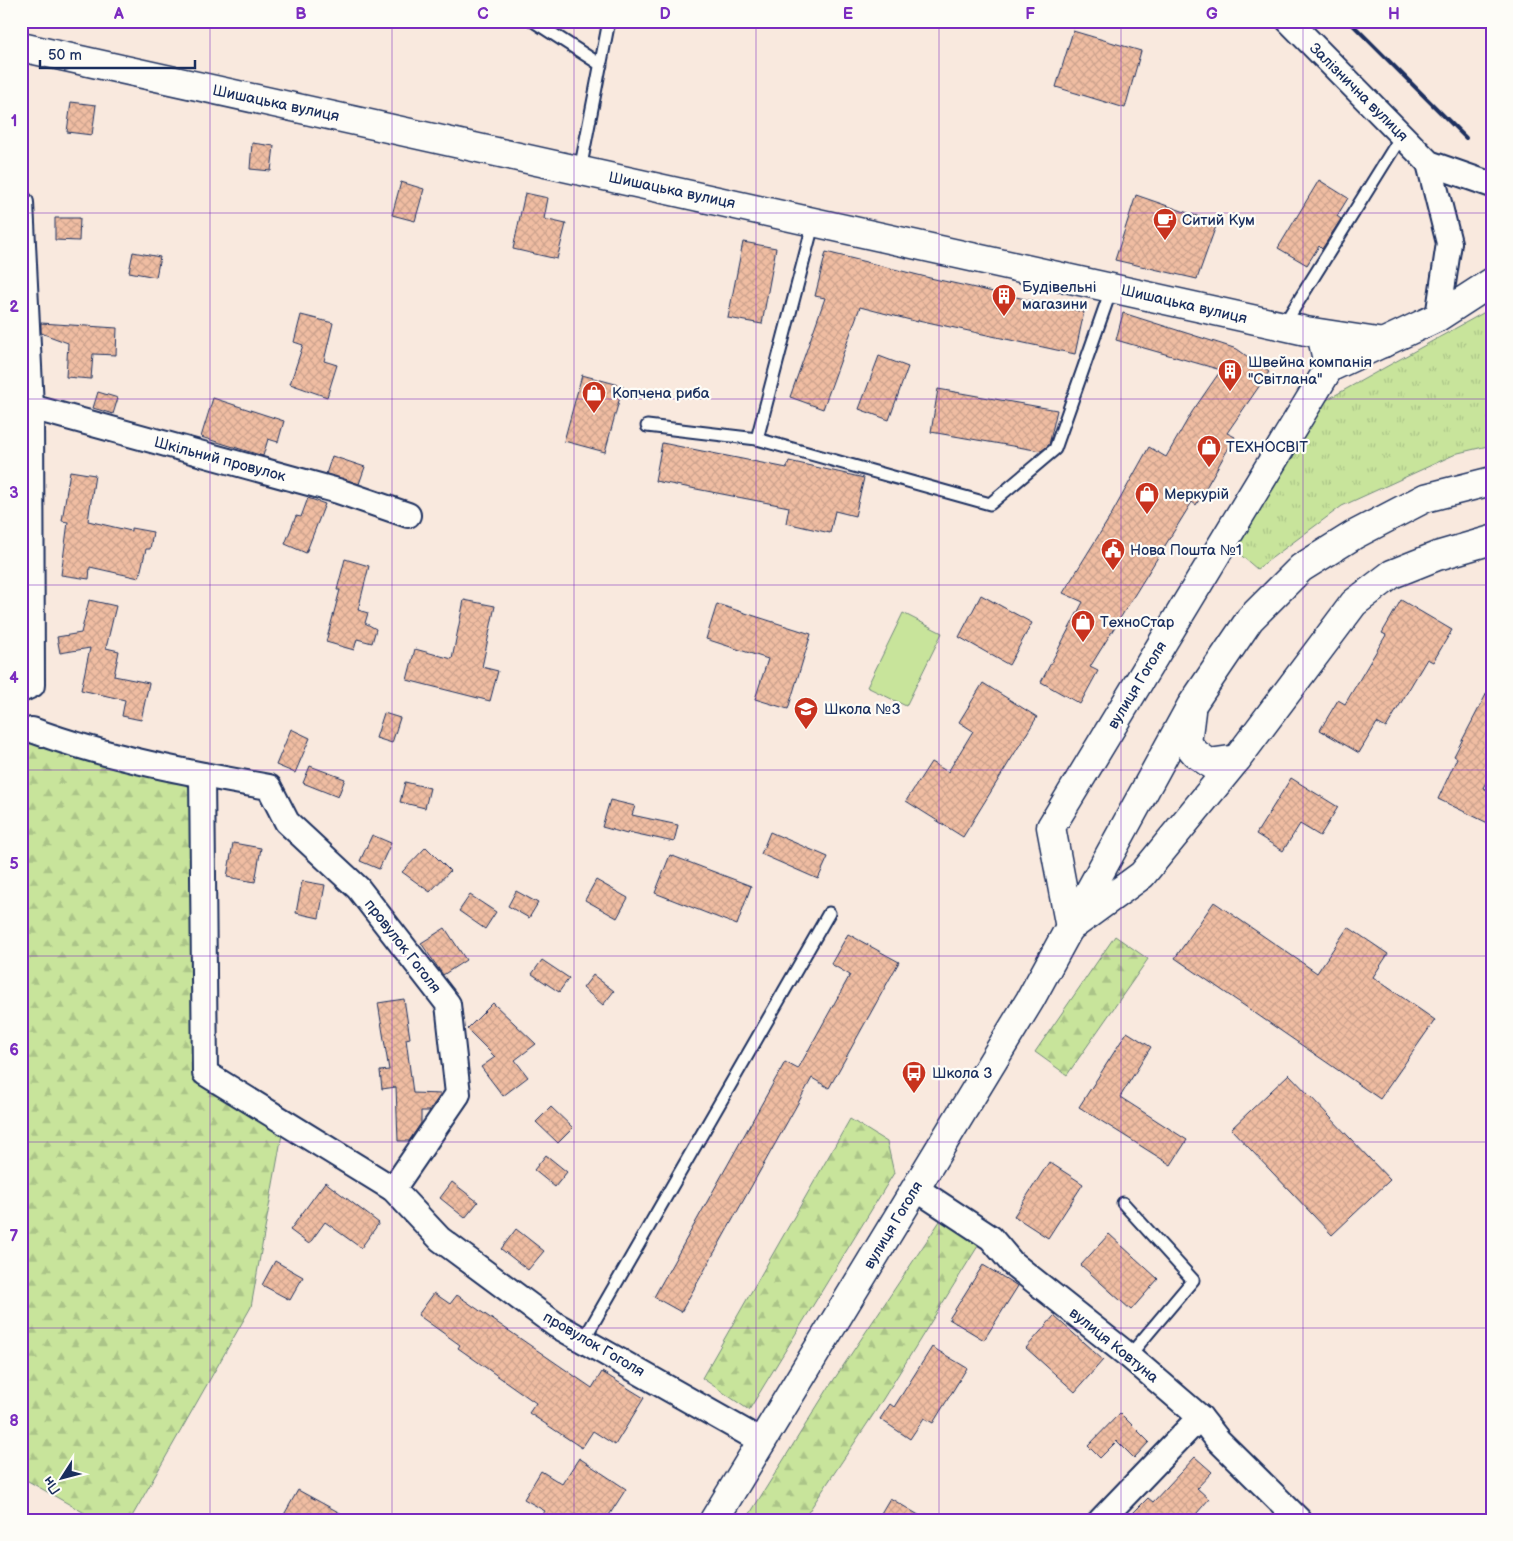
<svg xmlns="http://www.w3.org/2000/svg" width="1513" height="1541" font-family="'Balsamiq Sans',sans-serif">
  <defs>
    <pattern id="grass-tufts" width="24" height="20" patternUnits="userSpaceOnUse" patternTransform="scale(1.25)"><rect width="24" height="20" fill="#c8e49b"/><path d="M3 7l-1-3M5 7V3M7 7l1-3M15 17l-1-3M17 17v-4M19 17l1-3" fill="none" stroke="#abc488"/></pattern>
    <pattern id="forest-firs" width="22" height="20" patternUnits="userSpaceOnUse" patternTransform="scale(1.25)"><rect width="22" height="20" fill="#c8e49b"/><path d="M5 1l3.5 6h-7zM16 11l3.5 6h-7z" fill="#abc488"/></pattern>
    <pattern id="building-cross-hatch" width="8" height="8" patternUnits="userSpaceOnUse" patternTransform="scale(1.25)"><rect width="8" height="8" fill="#f0bda2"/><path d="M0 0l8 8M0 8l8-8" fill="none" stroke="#cda38e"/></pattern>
  </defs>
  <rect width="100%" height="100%" fill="#f9e9de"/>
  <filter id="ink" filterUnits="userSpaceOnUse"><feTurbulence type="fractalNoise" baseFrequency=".02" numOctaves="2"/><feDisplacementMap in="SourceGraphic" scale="10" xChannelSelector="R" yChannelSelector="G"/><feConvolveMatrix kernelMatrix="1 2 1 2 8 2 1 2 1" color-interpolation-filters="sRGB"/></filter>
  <g filter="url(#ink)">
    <!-- grass -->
    <polygon fill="url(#grass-tufts)" stroke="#728a7c" points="1492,308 1492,445 1458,453 1342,506 1257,569 1236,551 1321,403"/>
    <!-- forest -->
    <g fill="url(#forest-firs)" stroke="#728a7c">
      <polygon points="21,714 32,730 202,775 205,1073 284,1123 251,1307 130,1520 97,1520 21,1477"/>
      <polygon points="1115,936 1148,959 1067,1075 1035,1052"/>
      <polygon points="850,1119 887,1142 894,1173 749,1410 702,1378"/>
      <polygon points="942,1218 978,1246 875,1412 803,1520 746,1520 829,1387"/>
    </g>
    <!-- pitch -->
    <polygon fill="#c8e49b" stroke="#728a7c" points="903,613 942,633 906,706 867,687"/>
    <!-- building -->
    <g fill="url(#building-cross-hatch)" stroke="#1b2f5e">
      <polygon points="1073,31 1141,51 1125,108 1056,87"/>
      <polygon points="71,102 96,105 92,135 67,132"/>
      <polygon points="252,143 274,146 271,171 250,169"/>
      <polygon points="1319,180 1348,198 1337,216 1341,219 1322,249 1319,246 1307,265 1278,248"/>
      <polygon points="401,182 424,189 415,221 392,215"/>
      <polygon points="525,193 548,198 544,219 566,224 557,259 513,249"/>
      <polygon points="1136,195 1217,223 1197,279 1115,260"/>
      <polygon points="55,218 80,218 79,241 55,240"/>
      <polygon points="743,242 776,248 762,324 728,318"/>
      <polygon points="133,252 160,257 156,277 129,272"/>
      <polygon points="826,252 930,278 1084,312 1075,354 918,320 918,322 860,307 823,409 790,397 825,298 815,296"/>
      <polygon points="1123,313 1237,349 1269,372 1227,433 1235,437 1196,505 1192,502 1090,667 1098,671 1080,704 1041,682 1083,602 1063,593 1110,517 1149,447 1166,457 1192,412 1221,370 1116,340"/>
      <polygon points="301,315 333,323 324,361 337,365 327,397 290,384 303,345 294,342"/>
      <polygon points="41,323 117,328 116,355 93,354 91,379 66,377 68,343 41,333"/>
      <polygon points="879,356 908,367 889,420 859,409"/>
      <polygon points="582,375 623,386 605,452 564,441"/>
      <polygon points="938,389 1057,410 1049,445 1041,451 931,432"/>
      <polygon points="98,392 118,398 113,414 93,408"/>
      <polygon points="213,398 284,421 278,442 268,439 263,456 201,437"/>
      <polygon points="662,443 787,468 789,461 864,478 855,516 835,511 830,533 786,523 789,507 655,481"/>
      <polygon points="332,456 365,467 359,484 326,474"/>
      <polygon points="70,471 95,475 88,521 131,531 131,528 153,532 150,549 146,549 139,578 90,567 89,579 61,575 68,522 62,521"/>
      <polygon points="308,498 325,504 306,553 285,544 296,516 301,517"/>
      <polygon points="345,559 369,566 358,610 368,613 365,623 376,629 372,643 357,639 354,650 326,642 340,590 337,590"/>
      <polygon points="981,595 1032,623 1009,665 959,637"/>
      <polygon points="89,600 116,606 106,648 119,651 114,676 149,683 141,720 122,716 125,700 81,690 90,648 60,653 57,637 81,633"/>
      <polygon points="464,600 495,606 482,667 498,671 490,701 407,680 415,649 452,659"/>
      <polygon points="1401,600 1452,630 1433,662 1427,659 1386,728 1377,723 1359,753 1320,730 1338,700 1345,704 1386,635 1382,633"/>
      <polygon points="717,604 811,634 788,709 755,699 768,659 706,639"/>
      <polygon points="983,683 1037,717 963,837 906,801 931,762 948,772 973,731 959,722"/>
      <polygon points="1492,683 1492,771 1483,788 1492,792 1492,825 1438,799 1457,758 1454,756"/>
      <polygon points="384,713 400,718 392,743 376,738"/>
      <polygon points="291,729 310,738 295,773 276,765"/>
      <polygon points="310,766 345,779 338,797 303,783"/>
      <polygon points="1291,778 1338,807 1320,836 1300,824 1283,851 1256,834"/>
      <polygon points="405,782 430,788 425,808 400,802"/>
      <polygon points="610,800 635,806 632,815 678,825 674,842 628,832 627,834 602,827"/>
      <polygon points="770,832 828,857 818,879 761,854"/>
      <polygon points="372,835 391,843 379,869 360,861"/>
      <polygon points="233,843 261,848 255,882 227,877"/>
      <polygon points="426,847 450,871 430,892 402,872"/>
      <polygon points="670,855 751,886 737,925 655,893"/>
      <polygon points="596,880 628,898 617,918 585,900"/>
      <polygon points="302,881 325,885 319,918 296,913"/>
      <polygon points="516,891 538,903 529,918 508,906"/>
      <polygon points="470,895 496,912 485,929 459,911"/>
      <polygon points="1214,902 1317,973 1348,927 1388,954 1373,977 1435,1020 1380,1099 1175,958"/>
      <polygon points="445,928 466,960 443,975 421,943"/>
      <polygon points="848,934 899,962 829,1088 812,1078 681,1312 654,1297 785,1062 798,1069 850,975 831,964"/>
      <polygon points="542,960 569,978 559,992 532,974"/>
      <polygon points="593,975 614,991 603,1005 583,988"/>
      <polygon points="404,999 410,1038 406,1039 413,1093 441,1094 429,1111 421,1111 421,1123 409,1141 398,1141 396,1087 382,1089 380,1071 389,1070 378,1003"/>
      <polygon points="493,1003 536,1044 515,1060 528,1077 503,1096 481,1067 495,1057 467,1029"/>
      <polygon points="1127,1032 1151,1047 1120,1097 1187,1140 1171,1165 1079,1107"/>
      <polygon points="1289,1074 1390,1180 1332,1235 1231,1129"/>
      <polygon points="551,1107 573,1128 558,1143 536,1122"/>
      <polygon points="546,1155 567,1172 555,1187 534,1170"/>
      <polygon points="1049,1162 1083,1184 1048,1238 1014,1216"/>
      <polygon points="325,1182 379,1223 361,1248 325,1222 309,1244 290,1230"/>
      <polygon points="452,1182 478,1202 465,1218 440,1198"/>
      <polygon points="516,1229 544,1251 528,1270 501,1249"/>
      <polygon points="1109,1234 1158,1279 1131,1310 1081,1265"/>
      <polygon points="275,1261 303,1277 290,1300 262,1285"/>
      <polygon points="983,1265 1018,1286 984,1340 949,1319"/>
      <polygon points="434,1293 450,1304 457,1295 592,1388 602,1372 644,1398 615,1445 593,1431 582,1448 529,1413 536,1403 458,1348 460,1345 418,1315"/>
      <polygon points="1054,1316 1103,1360 1075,1392 1026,1348"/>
      <polygon points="932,1347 967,1368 933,1423 924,1418 910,1439 880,1419 890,1404 894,1407"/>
      <polygon points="1120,1413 1149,1442 1134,1458 1117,1441 1100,1458 1088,1446"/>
      <polygon points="1195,1457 1212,1472 1197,1488 1209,1499 1191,1520 1126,1520 1148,1498 1153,1502"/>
      <polygon points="579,1458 626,1489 606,1520 539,1520 545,1511 524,1499 541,1471 562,1484"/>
      <polygon points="298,1490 353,1520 281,1520"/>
      <polygon points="890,1498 927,1520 877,1520"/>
    </g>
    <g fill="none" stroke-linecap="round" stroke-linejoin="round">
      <defs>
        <g id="lane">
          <polyline points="533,21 601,65"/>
          <polyline points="580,170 609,21"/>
          <polyline points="814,221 757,439 990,504 1055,449 1112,287"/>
          <polyline points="1283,326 1402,135"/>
          <polyline points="647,426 757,439"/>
          <polyline points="1123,1203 1193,1280 1129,1356"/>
          <polyline points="583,1341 829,913"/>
        </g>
        <g id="street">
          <polyline points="1289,21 1429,163 1492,185"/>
          <polyline points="1429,163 1449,243 1438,317"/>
          <polyline points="21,203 31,407 32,685 21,690"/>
          <polyline points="31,407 338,491 408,515"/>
          <path d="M32 730C108 758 189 773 269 787L287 822 358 888 448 1004 458 1094 393 1189"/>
          <polyline points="202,775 205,1073 393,1189 440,1239 556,1325 763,1442"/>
          <polyline points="915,1188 991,1238 1012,1263 1129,1356 1200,1417 1218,1440 1299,1520"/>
          <polyline points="1101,1520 1200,1417"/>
        </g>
        <g id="secondary">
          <polyline points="21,47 1306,331 1384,343"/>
          <polyline points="1329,368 1438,317 1492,282"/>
          <polyline points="1191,711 1187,743 1195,753 1209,763 1237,759"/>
          <polyline points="1075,924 1142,875 1237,759 1354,603 1392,574 1437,556 1492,540"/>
          <polyline points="1070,928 1051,827 1329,368 1321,334"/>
          <polyline points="714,1520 1030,1000 1191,706 1250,619 1301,568 1354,535 1425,498 1492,481"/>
        </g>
      </defs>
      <!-- lane casing -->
      <use href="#lane" stroke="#1b2f5e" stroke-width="15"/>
      <!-- street casing -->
      <use href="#street" stroke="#1b2f5e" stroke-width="28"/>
      <!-- secondary casing -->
      <use href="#secondary" stroke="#1b2f5e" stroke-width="31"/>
      <!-- lane -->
      <use href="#lane" stroke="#fdfcf7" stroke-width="11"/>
      <!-- street -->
      <use href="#street" stroke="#fdfcf7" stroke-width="24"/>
      <!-- secondary -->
      <use href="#secondary" stroke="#fdfcf7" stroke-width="28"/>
      <!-- rail -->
      <polyline stroke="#1b2f5e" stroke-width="4" points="1349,21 1466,138"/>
    </g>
  </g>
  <!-- grid -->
  <path fill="none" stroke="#7b2cbf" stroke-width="1" stroke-opacity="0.55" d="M210 21V1520M392 21V1520M574 21V1520M756 21V1520M939 21V1520M1121 21V1520M1303 21V1520M21 213H1492M21 399H1492M21 585H1492M21 770H1492M21 956H1492M21 1142H1492M21 1328H1492"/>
  <!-- icons -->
  <defs>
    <symbol id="cafe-pin" viewBox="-11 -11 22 30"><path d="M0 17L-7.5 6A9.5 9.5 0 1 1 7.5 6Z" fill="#c8321e" stroke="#fdfcf7"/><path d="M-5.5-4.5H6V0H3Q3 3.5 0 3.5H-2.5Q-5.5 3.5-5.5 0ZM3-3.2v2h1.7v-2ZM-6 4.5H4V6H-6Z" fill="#fff"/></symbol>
    <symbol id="building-pin" viewBox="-11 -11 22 30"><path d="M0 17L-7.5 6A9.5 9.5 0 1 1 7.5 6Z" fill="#c8321e" stroke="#fdfcf7"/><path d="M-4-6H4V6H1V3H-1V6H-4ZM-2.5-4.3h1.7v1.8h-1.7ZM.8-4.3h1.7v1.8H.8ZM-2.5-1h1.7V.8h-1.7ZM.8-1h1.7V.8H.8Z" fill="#fff"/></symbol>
    <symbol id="shop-pin" viewBox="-11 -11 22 30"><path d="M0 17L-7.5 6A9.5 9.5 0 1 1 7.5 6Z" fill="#c8321e" stroke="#fdfcf7"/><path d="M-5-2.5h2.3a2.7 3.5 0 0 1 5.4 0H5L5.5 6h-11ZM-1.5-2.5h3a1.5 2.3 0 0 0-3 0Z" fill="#fff"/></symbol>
    <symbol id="civic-pin" viewBox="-11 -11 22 30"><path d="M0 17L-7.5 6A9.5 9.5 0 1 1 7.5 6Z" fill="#c8321e" stroke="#fdfcf7"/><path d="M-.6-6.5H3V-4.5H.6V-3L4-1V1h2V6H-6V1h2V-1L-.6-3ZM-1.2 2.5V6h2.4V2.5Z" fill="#fff"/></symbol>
    <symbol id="school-pin" viewBox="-11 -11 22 30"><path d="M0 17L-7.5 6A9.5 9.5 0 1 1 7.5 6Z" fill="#c8321e" stroke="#fdfcf7"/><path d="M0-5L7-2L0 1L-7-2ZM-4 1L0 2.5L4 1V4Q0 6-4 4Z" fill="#fff"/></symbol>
    <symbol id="bus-pin" viewBox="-11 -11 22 30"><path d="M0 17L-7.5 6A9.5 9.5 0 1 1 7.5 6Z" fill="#c8321e" stroke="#fdfcf7"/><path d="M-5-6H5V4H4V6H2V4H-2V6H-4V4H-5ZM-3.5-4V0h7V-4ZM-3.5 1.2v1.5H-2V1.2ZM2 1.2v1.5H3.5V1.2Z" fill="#fff"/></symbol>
  </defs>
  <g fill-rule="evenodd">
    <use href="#cafe-pin" x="1151" y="206" width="28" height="38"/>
    <use href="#building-pin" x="990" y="282" width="28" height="38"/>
    <use href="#building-pin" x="1216" y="357" width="28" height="38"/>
    <use href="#shop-pin" x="580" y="379" width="28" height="38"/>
    <use href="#shop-pin" x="1195" y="433" width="28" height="38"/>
    <use href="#shop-pin" x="1133" y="480" width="28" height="38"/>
    <use href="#civic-pin" x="1099" y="536" width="28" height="38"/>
    <use href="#shop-pin" x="1069" y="608" width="28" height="38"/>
    <use href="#school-pin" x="792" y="695" width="28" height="38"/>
    <use href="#bus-pin" x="900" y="1059" width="28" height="38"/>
  </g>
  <g text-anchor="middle" stroke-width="4.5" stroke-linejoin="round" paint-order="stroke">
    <!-- street labels -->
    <g font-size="15" fill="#1b2f5e" stroke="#fdfcf7">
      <text transform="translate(1359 92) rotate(45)" y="5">Залізнична вулиця</text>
      <text transform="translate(276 103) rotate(12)" y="5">Шишацька вулиця</text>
      <text transform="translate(672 190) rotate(12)" y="5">Шишацька вулиця</text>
      <text transform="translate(1184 304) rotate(13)" y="5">Шишацька вулиця</text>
      <text transform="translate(220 459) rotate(15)" y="5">Шкільний провулок</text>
      <text transform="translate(1137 685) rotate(-59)" y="5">вулиця Гоголя</text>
      <text transform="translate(403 946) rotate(52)" y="5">провулок Гоголя</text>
      <text transform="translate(893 1225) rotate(-59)" y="5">вулиця Гоголя</text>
      <text transform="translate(594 1344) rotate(30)" y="5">провулок Гоголя</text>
      <text transform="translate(1114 1345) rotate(39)" y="5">вулиця Ковтуна</text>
    </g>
    <!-- poi labels -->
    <g font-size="15" fill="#1b2f5e" stroke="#fdfcf7" text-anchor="start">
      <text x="1182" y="225">Ситий Кум</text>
      <text x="1022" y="292">Будівельні<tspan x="1022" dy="17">магазини</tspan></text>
      <text x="1248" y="367">Швейна компанія<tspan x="1248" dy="17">"Світлана"</tspan></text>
      <text x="612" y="398">Копчена риба</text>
      <text x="1226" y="452">ТЕХНОСВІТ</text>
      <text x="1164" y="499">Меркурій</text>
      <text x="1130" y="555">Нова Пошта №1</text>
      <text x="1100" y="627">ТехноСтар</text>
      <text x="824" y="714">Школа №3</text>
      <text x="932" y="1078">Школа 3</text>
    </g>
  </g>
  <!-- margin -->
  <rect width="1513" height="1541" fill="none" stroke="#fdfcf7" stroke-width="55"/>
  <!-- north arrow -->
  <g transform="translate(62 1478) rotate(234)" stroke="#fdfcf7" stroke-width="4" paint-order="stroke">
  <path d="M0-4L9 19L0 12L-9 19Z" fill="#1b2f5e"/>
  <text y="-8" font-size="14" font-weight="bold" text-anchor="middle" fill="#1b2f5e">Пн</text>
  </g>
  <!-- scale -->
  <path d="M40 60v8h155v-8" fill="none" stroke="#1b2f5e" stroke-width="2.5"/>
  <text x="48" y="60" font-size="15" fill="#1b2f5e" stroke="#fdfcf7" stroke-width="4" paint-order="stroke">50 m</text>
  <rect x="28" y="28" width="1458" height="1486" fill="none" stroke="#7b2cbf" stroke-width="2"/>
  <g font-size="16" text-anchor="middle" font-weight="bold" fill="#7b2cbf">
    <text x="119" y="19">A</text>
    <text x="301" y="19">B</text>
    <text x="483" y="19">C</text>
    <text x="665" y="19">D</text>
    <text x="848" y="19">E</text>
    <text x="1030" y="19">F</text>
    <text x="1212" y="19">G</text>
    <text x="1394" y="19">H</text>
    <text x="14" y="126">1</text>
    <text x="14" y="312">2</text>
    <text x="14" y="498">3</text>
    <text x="14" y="683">4</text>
    <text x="14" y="869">5</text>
    <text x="14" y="1055">6</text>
    <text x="14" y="1241">7</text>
    <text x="14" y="1426">8</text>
  </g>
</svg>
